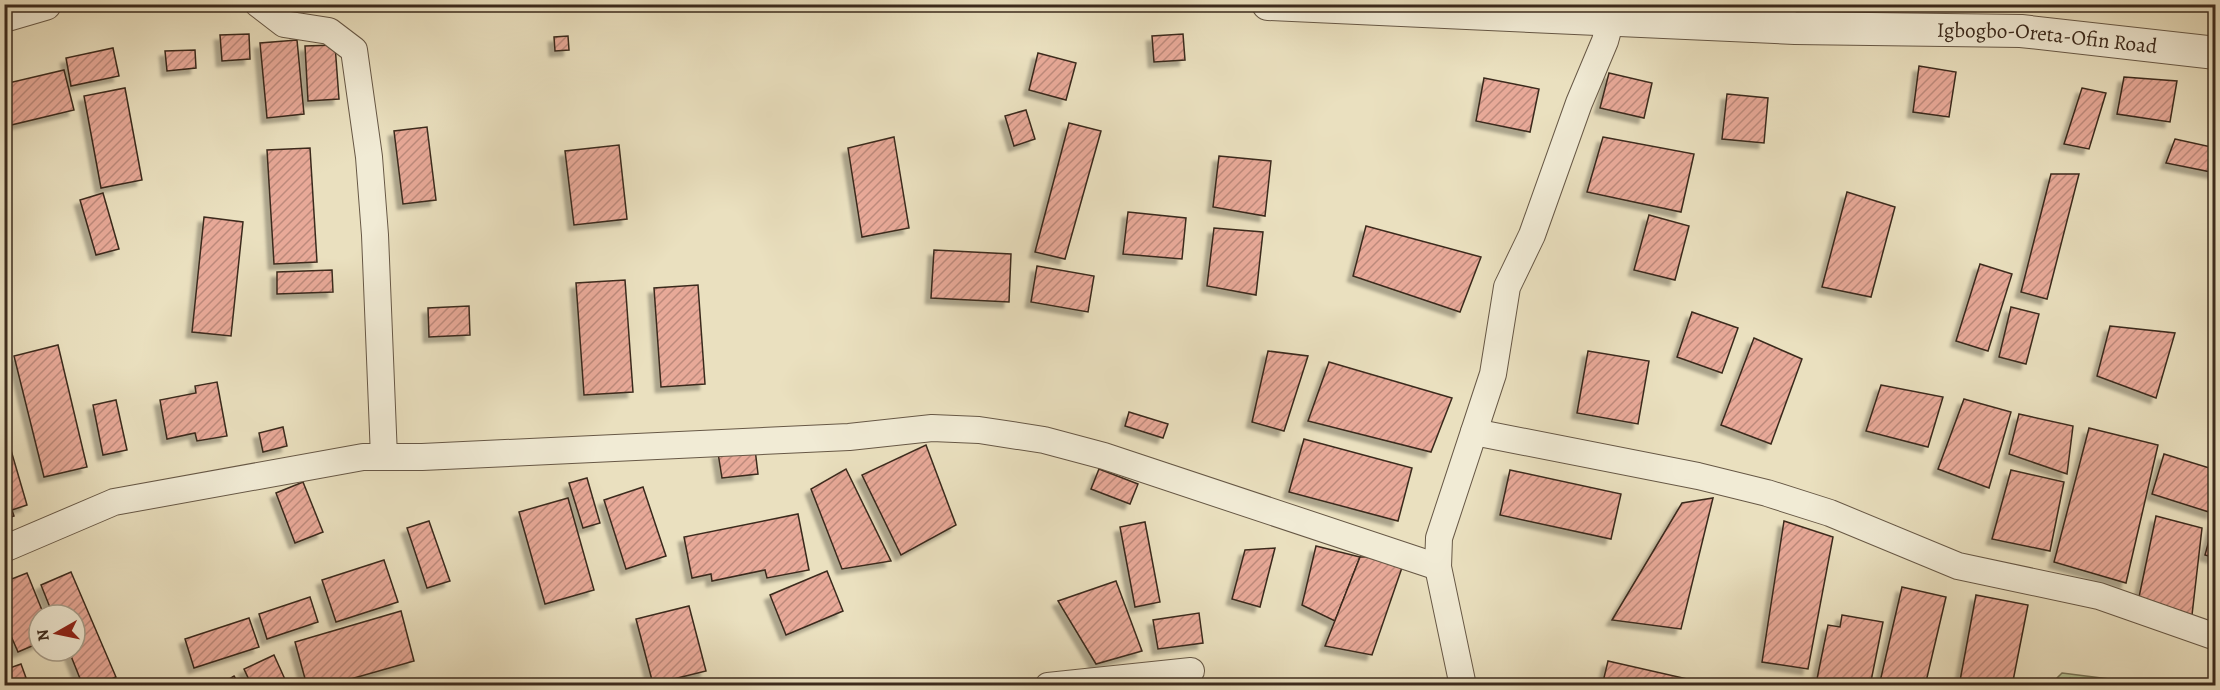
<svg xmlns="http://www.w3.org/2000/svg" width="2220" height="690" font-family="Alegreya,serif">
  <defs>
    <pattern id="forest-firs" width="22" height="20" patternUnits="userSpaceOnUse" patternTransform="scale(1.5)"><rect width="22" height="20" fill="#b5c394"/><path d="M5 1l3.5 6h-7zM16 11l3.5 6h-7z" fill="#949f78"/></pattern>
    <pattern id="building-hatch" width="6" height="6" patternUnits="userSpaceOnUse" patternTransform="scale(1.5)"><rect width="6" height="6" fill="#e8a998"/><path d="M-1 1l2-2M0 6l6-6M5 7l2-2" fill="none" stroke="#bd8a7b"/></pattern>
    <filter id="shadow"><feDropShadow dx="-5.5" dy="5.5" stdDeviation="1.5" flood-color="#0004"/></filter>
  </defs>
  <rect width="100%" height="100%" fill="#eae0bf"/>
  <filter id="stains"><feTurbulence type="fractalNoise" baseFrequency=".00333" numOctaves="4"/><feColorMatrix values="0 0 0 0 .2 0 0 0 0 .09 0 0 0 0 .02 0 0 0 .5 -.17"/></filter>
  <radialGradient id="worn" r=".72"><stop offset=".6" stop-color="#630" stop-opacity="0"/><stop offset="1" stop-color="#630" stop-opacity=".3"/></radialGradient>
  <!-- forest -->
  <polygon fill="url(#forest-firs)" stroke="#787658" stroke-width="1.5" points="2062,673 2157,685 2050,685"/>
  <!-- building -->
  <g fill="url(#building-hatch)" stroke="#3b2a1d" stroke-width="1.5" filter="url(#shadow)">
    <polygon points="249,34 250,59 222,61 220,35"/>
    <polygon points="1183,34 1185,60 1154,62 1152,36"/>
    <polygon points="568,36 569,50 555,51 554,37"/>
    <polygon points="297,40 304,114 267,118 260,43"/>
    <polygon points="335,45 339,99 308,101 305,46"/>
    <polygon points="113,48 119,76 71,86 66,58"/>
    <polygon points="195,50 196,68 167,71 165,51"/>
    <polygon points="1038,53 1076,63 1066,100 1029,90"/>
    <polygon points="1919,66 1956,72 1949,117 1913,112"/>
    <polygon points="64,70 74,110 7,126 4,114 4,84"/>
    <polygon points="1609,73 1652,83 1644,118 1600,108"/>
    <polygon points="2124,77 2177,81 2170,122 2117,114"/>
    <polygon points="1484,78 1539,89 1530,132 1476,121"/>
    <polygon points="125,88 142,180 101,188 84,96"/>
    <polygon points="2082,88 2106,93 2089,149 2064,144"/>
    <polygon points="1727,94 1768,98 1764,143 1722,139"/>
    <polygon points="1026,110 1035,139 1014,146 1005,116"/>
    <polygon points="1069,123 1101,131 1065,259 1035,252"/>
    <polygon points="427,127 436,200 403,204 394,131"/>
    <polygon points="894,137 909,228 862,237 848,148"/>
    <polygon points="1603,137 1694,154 1681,212 1587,192"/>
    <polygon points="2175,139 2216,148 2216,173 2166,163"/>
    <polygon points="619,145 627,219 574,225 565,151"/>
    <polygon points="310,148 317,262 274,264 267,150"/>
    <polygon points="1219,156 1271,161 1265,216 1213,207"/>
    <polygon points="2051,174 2079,174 2047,299 2021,292"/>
    <polygon points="1847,192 1895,207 1871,297 1822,287"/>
    <polygon points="103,193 119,249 96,255 80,200"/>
    <polygon points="1128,212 1186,218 1182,259 1123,254"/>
    <polygon points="1649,215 1689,226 1675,280 1634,270"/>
    <polygon points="204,217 243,222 231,336 192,332"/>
    <polygon points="1366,226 1481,257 1460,312 1353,276"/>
    <polygon points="1214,228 1263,232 1256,295 1207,286"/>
    <polygon points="934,250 1011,254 1009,302 931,298"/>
    <polygon points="1980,264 2012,274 1988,351 1956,341"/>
    <polygon points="1037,266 1094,276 1088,312 1031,302"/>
    <polygon points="332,270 333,292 277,294 277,272"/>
    <polygon points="625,280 633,392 584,395 576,283"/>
    <polygon points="698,285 705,384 661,387 654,288"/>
    <polygon points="469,306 470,335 429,337 428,308"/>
    <polygon points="2011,307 2039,314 2026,364 1999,357"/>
    <polygon points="1692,312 1738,328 1722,373 1677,357"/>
    <polygon points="2110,326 2175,333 2156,398 2097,376"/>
    <polygon points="1754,338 1802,359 1771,444 1721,425"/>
    <polygon points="58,345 87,467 44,477 14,356"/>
    <polygon points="1268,351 1308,356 1284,431 1252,422"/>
    <polygon points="1588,351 1649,361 1638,424 1577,413"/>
    <polygon points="1329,362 1452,398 1431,452 1308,421"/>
    <polygon points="217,382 227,436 197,441 195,433 167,439 160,400 196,393 195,386"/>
    <polygon points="1881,385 1943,397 1928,447 1866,431"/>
    <polygon points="1964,399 2011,412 1989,488 1938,469"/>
    <polygon points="116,400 127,450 103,455 93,405"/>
    <polygon points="1129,412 1168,424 1163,438 1125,426"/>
    <polygon points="2019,414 2073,426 2067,474 2009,454"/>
    <polygon points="283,427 287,446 263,452 259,433"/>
    <polygon points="2089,428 2158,445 2126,583 2054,562"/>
    <polygon points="1304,439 1412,468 1398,521 1289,492"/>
    <polygon points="8,440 27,505 12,510 14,516 4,519 4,441"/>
    <polygon points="926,445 956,525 901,555 862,475"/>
    <polygon points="755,449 758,474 722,478 718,453"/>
    <polygon points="2164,454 2216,470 2216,499 2212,513 2152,494"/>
    <polygon points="846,469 891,561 842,569 811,489"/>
    <polygon points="1099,469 1138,484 1130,504 1091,489"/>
    <polygon points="1510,470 1621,494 1611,539 1500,515"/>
    <polygon points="2011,470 2064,482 2050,551 1992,539"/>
    <polygon points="587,478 600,523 583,528 569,483"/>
    <polygon points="303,482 323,532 295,543 276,493"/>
    <polygon points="643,487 666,556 626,569 604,500"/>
    <polygon points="568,498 594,590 545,604 519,512"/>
    <polygon points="1713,498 1681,629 1612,620 1682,503"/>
    <polygon points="798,514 809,570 767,578 765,570 712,581 711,574 692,578 684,537"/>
    <polygon points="2216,515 2216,558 2205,555"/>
    <polygon points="2156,516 2202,528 2192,615 2139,597"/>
    <polygon points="429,521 450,581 427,588 407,528"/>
    <polygon points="1784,521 1833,537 1808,669 1762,662"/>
    <polygon points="1145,522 1160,602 1135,607 1120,527"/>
    <polygon points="1316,546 1360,557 1335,621 1302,605"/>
    <polygon points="1275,548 1260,607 1232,599 1245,550"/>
    <polygon points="1406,556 1372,655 1325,646 1360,557"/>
    <polygon points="384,560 398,602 336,622 322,580"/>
    <polygon points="827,571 843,611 786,635 770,595"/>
    <polygon points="71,572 116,677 96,686 83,686 69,651 75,651 75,615 53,615 41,585"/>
    <polygon points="27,573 44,615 39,615 39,643 18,652 4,620 4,582"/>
    <polygon points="1116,581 1142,651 1096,664 1058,601"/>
    <polygon points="1902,587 1946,597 1925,686 1879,686"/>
    <polygon points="1976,595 2028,605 2012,686 1959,686"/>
    <polygon points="310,597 318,622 267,639 259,614"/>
    <polygon points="689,606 706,671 653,684 636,619"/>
    <polygon points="401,611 414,661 326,686 307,686 295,642"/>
    <polygon points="1199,613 1203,643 1158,649 1153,620"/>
    <polygon points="1842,615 1883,622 1870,686 1849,686 1817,679 1828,625 1840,627"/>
    <polygon points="249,618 259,647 194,668 185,639"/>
    <polygon points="274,655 288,686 252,686 244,669"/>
    <polygon points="1608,661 1705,683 1704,686 1602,686"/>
    <polygon points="21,664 29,686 4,686 4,670"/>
    <polygon points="234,676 240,686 218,686"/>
  </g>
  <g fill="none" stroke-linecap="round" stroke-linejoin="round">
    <defs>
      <g id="minor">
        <polyline points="258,4 284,24 329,31 354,50 369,157 375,235 384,457"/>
        <polyline points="1782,27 1782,4"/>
        <polyline points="1474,432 1698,476 1767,493 1830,513 1958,566 2099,596 2216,637"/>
        <polyline points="4,549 114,502 363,457 422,457 849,437 932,428 979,430 1044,440 1104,456 1438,567"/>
        <polyline points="1048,686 1191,671"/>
        <polyline points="1463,686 1438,567 1439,538 1493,374 1507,287 1532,235 1579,103 1605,41 1611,19"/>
      </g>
      <g id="tertiary">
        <path id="s1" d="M1268 4 1795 28 2021 31 2216 53"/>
        <polyline points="4,16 45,4"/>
      </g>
    </defs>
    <!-- minor casing -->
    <use href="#minor" stroke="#675846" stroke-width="28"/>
    <!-- tertiary casing -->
    <use href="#tertiary" stroke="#675846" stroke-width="34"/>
    <!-- minor -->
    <use href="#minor" stroke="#f1ebd5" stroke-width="26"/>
    <!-- tertiary -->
    <use href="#tertiary" stroke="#f1ebd5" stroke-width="32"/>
  </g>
  <g text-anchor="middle" stroke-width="4.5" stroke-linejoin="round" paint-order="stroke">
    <!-- street labels -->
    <g font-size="21" fill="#3b2a1d" stroke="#f1ebd5">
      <text dy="7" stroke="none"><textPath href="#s1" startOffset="780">Igbogbo-Oreta-Ofin Road</textPath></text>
    </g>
  </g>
  <!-- margin -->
  <rect width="2220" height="690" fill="none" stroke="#eae0bf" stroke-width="24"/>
  <rect x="6" y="6" width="2208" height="678" fill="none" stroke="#3b2a1d" stroke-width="3"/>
  <rect x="12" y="12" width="2196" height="666" fill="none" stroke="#3b2a1d" stroke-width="1.5"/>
  <!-- north arrow -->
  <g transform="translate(57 633) rotate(261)"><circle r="28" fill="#f1ebd5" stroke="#a89e8b" stroke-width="1.5"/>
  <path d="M0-4.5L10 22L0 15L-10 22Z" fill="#8f2418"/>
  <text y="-9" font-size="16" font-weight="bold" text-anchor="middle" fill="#3b2a1d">N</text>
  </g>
  <rect width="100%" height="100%" filter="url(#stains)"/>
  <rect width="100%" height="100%" fill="url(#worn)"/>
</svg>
